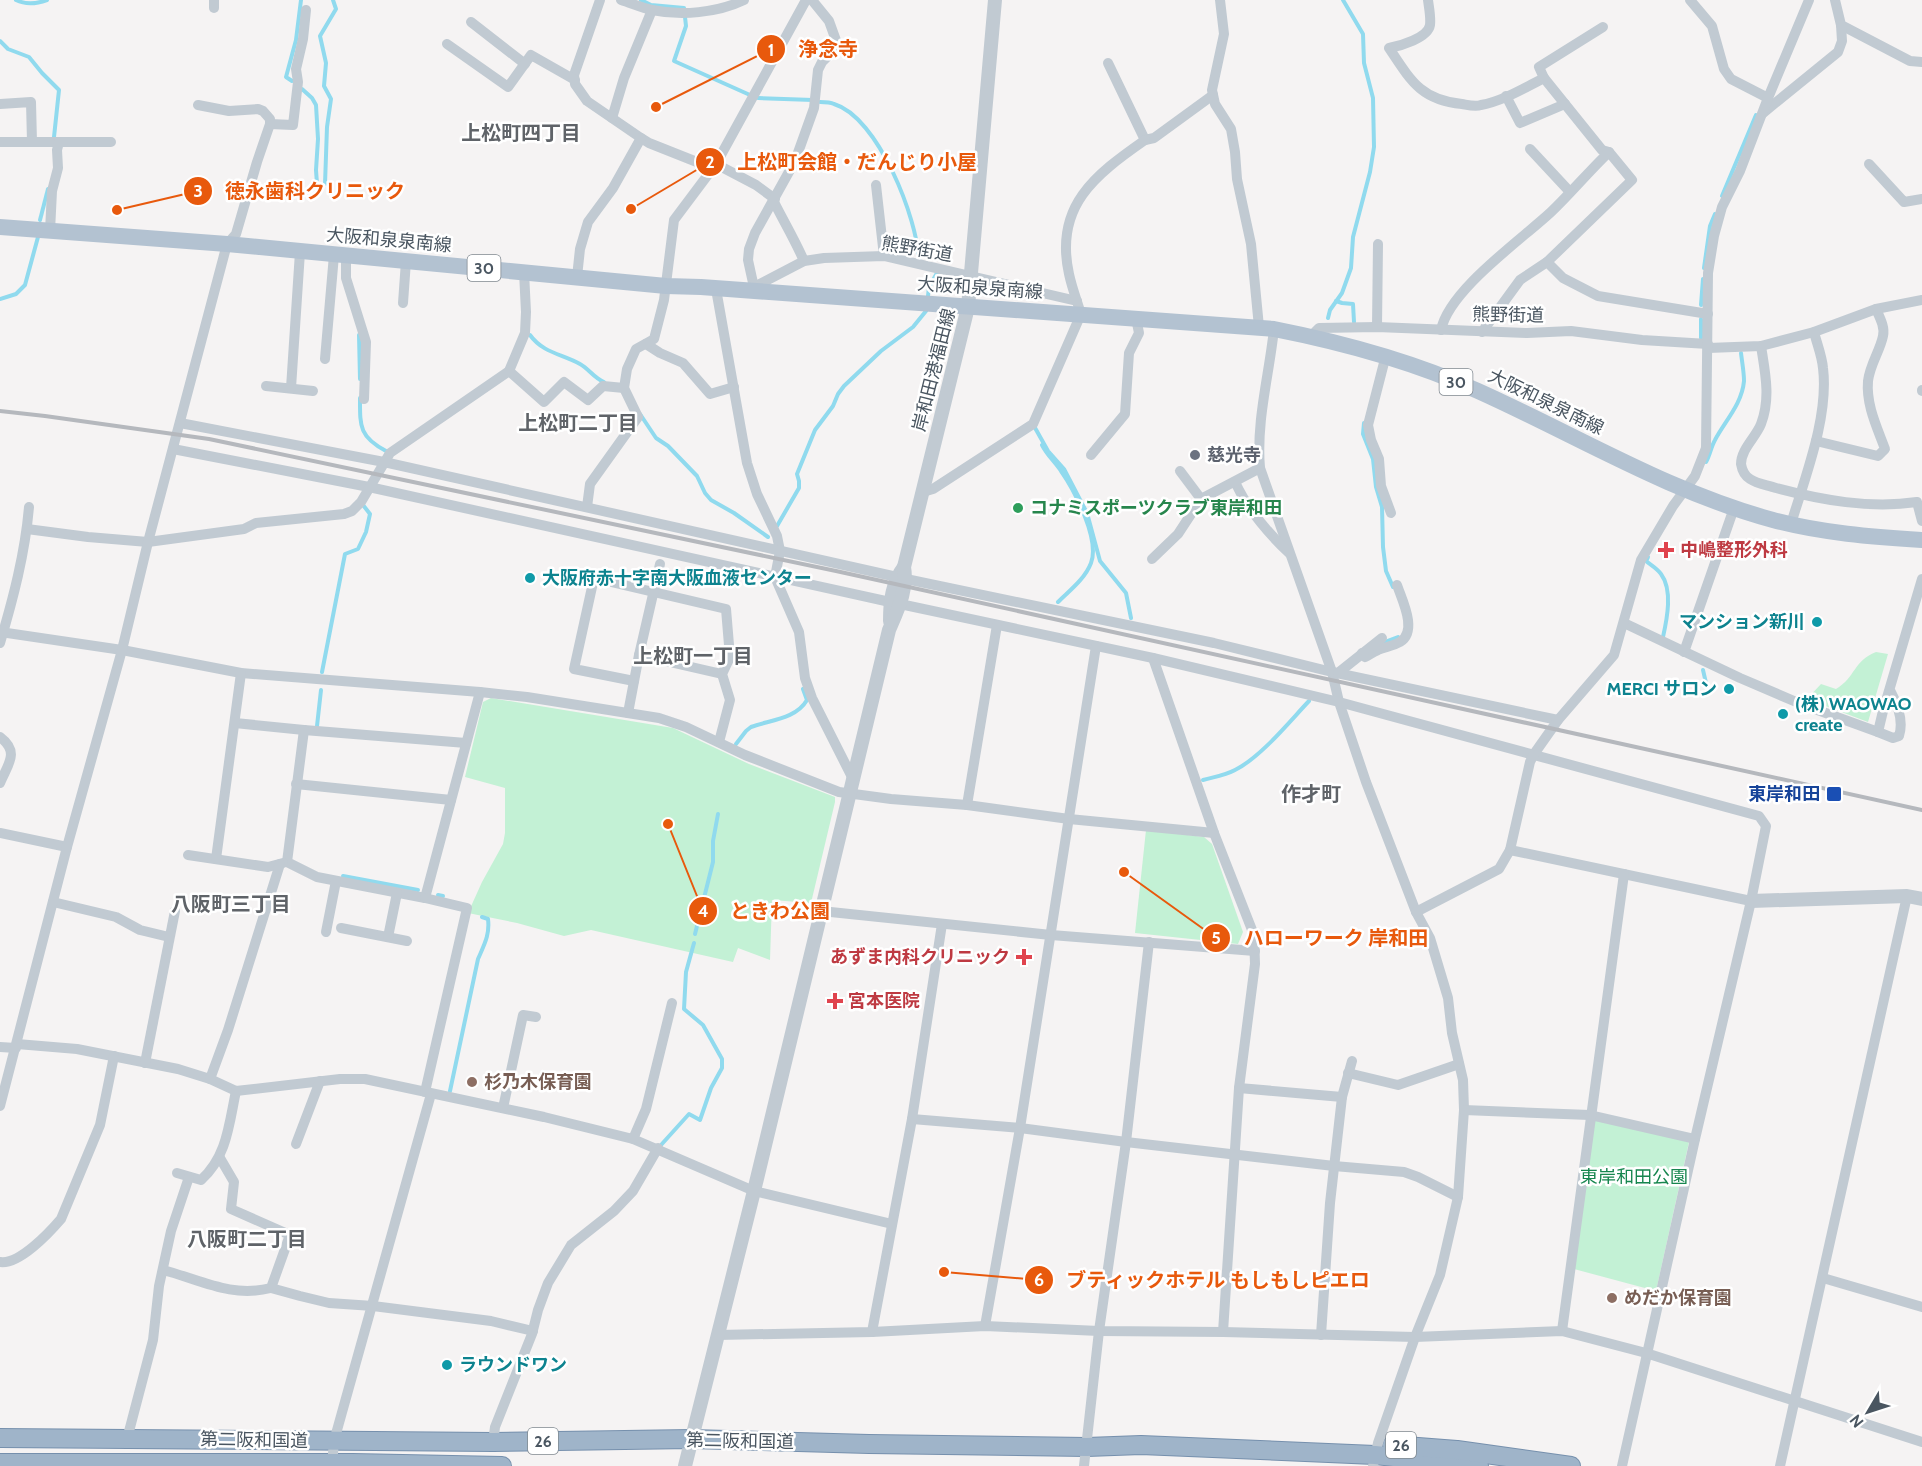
<svg xmlns="http://www.w3.org/2000/svg" width="1922" height="1466" font-family="Cabin,'Noto Sans JP',sans-serif">
  <rect width="100%" height="100%" fill="#f5f3f3"/>
  <!-- green -->
  <g fill="#c3f1d5">
    <path d="M1876 652 1888 654 1868 722 1807 699 1821 684 1836 689C1856 677 1853 661 1876 652Z"/>
    <polygon points="491,698 673,728 749,764 835,797 835,802 811,903 772,900 770,960 738,948 733,962 591,930 564,936 517,923 468,913 482,882 503,844 505,833 505,788 465,777 483,702"/>
    <polygon points="1146,830 1204,837 1212,844 1243,932 1238,944 1135,933"/>
    <polygon points="1595,1119 1689,1142 1656,1291 1574,1269"/>
  </g>
  <g fill="none" stroke-linecap="round" stroke-linejoin="round">
    <!-- stream -->
    <g stroke="#90daee" stroke-width="4">
      <path d="M16 0C26 5 36 4 47 0"/>
      <polyline points="641,0 651,5 684,8"/>
      <polyline points="685,17 686,26 674,61 750,95"/>
      <polyline points="0,41 8,49 29,57 42,73 59,90 54,137"/>
      <polyline points="292,81 286,77 296,40 301,0"/>
      <polyline points="302,89 312,98 316,105 318,139 316,170 317,184"/>
      <polyline points="758,98 813,100"/>
      <path d="M820 102C824 102 830 102 834 104 878 117 918 219 919 262"/>
      <polyline points="325,184 327,127 331,99 324,86 326,63 320,36 336,9 333,0"/>
      <polyline points="1722,196 1756,115"/>
      <polyline points="40,220 48,189"/>
      <polyline points="1704,268 1710,226 1715,214"/>
      <polyline points="928,296 929,287 937,273"/>
      <polyline points="0,299 16,294 25,285 38,237"/>
      <polyline points="1336,301 1342,303 1353,304 1354,322"/>
      <polyline points="1701,305 1703,279"/>
      <polyline points="1328,318 1330,310 1342,293 1351,268 1353,237 1370,172 1374,147 1373,98 1364,63 1363,34 1343,0"/>
      <polyline points="359,335 360,379"/>
      <path d="M530 335C543 353 562 354 580 364 589 369 594 378 604 382"/>
      <polyline points="1701,338 1701,319"/>
      <path d="M360 398C360 426 359 437 386 451"/>
      <polyline points="640,414 656,438 668,446 697,476 705,493 711,500 734,513 768,537"/>
      <polyline points="1364,423 1363,434 1373,459 1376,487 1382,507 1383,547 1386,571 1393,587"/>
      <polyline points="1034,426 1048,451 1064,469 1087,513 1100,561 1126,593 1131,618"/>
      <path d="M1042 445C1047 455 1055 462 1061 471 1075 491 1100 540 1091 563 1085 579 1069 591 1058 602"/>
      <path d="M1706 462C1710 455 1711 447 1715 440 1725 421 1742 404 1744 381 1744 372 1742 362 1741 353"/>
      <polyline points="777,526 799,488 799,481 797,474 815,430 833,406 838,394 844,386 881,351 913,327 926,311"/>
      <path d="M1648 557 1646 561C1651 565 1658 569 1661 574 1673 590 1667 619 1663 637"/>
      <polyline points="1382,643 1398,637"/>
      <polyline points="1703,670 1706,683"/>
      <polyline points="322,672 345,554 358,549 366,532 370,514 363,505"/>
      <polyline points="317,726 321,690"/>
      <path d="M736 744 746 731 751 727C770 720 796 719 807 700L803 689"/>
      <path d="M1203 780C1214 777 1226 775 1235 770 1261 757 1289 722 1309 701"/>
      <polyline points="343,876 418,890"/>
      <polyline points="438,895 443,896"/>
      <polyline points="695,934 713,862 713,841 718,814"/>
      <path d="M450 1091 478 959C484 945 490 935 488 919L482 917"/>
      <polyline points="661,1145 689,1114 700,1120 711,1088 722,1068 722,1059 703,1025 684,1009 686,972 694,943"/>
    </g>
    <defs>
      <g id="trunk">
        <polyline points="0,1438 493,1442 691,1439 869,1444 1087,1447 1141,1445 1375,1455 1479,1466"/>
        <polyline points="1392,1445 1457,1450 1571,1466"/>
        <polyline points="0,1463 353,1463 502,1466"/>
      </g>
    </defs>
    <!-- trunk casing -->
    <use href="#trunk" stroke="#7690ad" stroke-width="20"/>
    <!-- minor -->
    <g stroke="#c1cad2" stroke-width="10">
      <polyline points="600,0 574,75 575,84 587,101 641,138 649,143 712,168"/>
      <path d="M621 0C631 3 642 8 652 10 681 16 717 13 744 0"/>
      <polyline points="1220,0 1224,34 1212,90 1215,104 1231,129 1235,152 1237,179 1251,244 1259,327"/>
      <path d="M1428 0C1429 8 1431 17 1430 25 1428 38 1400 46 1389 48 1411 81 1421 100 1462 104 1468 105 1475 107 1481 105 1503 101 1524 88 1544 78L1602 150 1609 152 1632 180 1547 262"/>
      <polyline points="1690,0 1712,26 1724,69 1731,79 1768,98"/>
      <polyline points="1835,0 1841,25 1910,61 1922,62"/>
      <polyline points="214,8 214,0"/>
      <polyline points="471,22 525,64"/>
      <polyline points="447,44 508,87 531,55 575,80"/>
      <polyline points="1108,63 1145,140 1154,138 1213,95"/>
      <polyline points="1544,78 1539,67 1603,27"/>
      <polyline points="1506,96 1520,123 1565,104"/>
      <polyline points="0,104 31,102 32,142"/>
      <polyline points="1763,113 1838,52 1842,41 1841,25"/>
      <polyline points="612,118 624,78 652,10"/>
      <polyline points="270,124 293,125 298,82 296,69 303,39 306,10"/>
      <polyline points="0,142 59,142"/>
      <polyline points="1530,149 1570,192"/>
      <polyline points="716,164 756,185 775,199"/>
      <polyline points="1869,164 1904,202 1922,199"/>
      <polyline points="876,185 884,256"/>
      <path d="M774 202C784 222 795 240 804 261"/>
      <polyline points="50,231 52,191 58,168 57,150 59,142 111,142"/>
      <polyline points="346,256 346,278 366,342 364,399"/>
      <polyline points="577,277 580,249 588,222 613,188 641,138"/>
      <polyline points="754,287 804,261 824,258 884,256 1077,301"/>
      <polyline points="716,289 747,463 757,494 777,536 780,551 775,577 799,632 805,678 812,698 853,779"/>
      <polyline points="755,292 748,260 749,249 755,233 795,161 814,108 818,70 822,62 838,46 829,21 812,0"/>
      <polyline points="403,303 406,261"/>
      <polyline points="1377,327 1378,244"/>
      <path d="M1274 329C1269 376 1256 421 1260 468L1332 672 1339 702 1366 782 1416 912 1430 938 1448 998 1452 1033 1463 1080 1464 1110 1458 1197 1440 1275 1415 1337 1378 1443 1373 1466"/>
      <path d="M1441 330C1449 290 1521 240 1551 212 1571 193 1589 171 1609 152"/>
      <polyline points="1482,332 1520,280 1547,262 1563,278 1598,296 1708,314"/>
      <polyline points="1311,336 1319,328 1377,327 1527,333 1571,331 1642,340 1708,344"/>
      <polyline points="646,344 660,353 683,363 710,394 734,387"/>
      <path d="M1761 346C1765 372 1771 398 1761 424 1756 437 1741 449 1741 464 1742 470 1745 476 1750 479 1757 484 1768 485 1776 488 1821 500 1870 509 1917 502L1922 521"/>
      <polyline points="1708,348 1761,346 1814,332 1876,309 1922,300"/>
      <polyline points="1386,355 1368,425 1371,440 1379,459 1381,486 1391,513"/>
      <polyline points="325,359 334,255"/>
      <polyline points="509,371 544,402 564,382 588,400 603,386 624,388"/>
      <polyline points="266,386 313,391"/>
      <polyline points="291,388 300,252"/>
      <polyline points="1922,390 1922,391"/>
      <polyline points="180,423 384,462 897,577"/>
      <path d="M1816 441 1878 456 1885 449C1877 427 1866 405 1868 381 1870 364 1880 351 1883 336 1885 327 1880 318 1876 309"/>
      <polyline points="173,449 369,487 890,602"/>
      <polyline points="1091,455 1125,414 1129,353 1139,333 1136,318"/>
      <polyline points="1180,471 1201,499"/>
      <path d="M1235 482C1247 508 1268 533 1289 553"/>
      <path d="M923 492 933 489 1033 424 1081 314C1077 301 1072 288 1069 274 1054 206 1095 175 1145 140"/>
      <polyline points="587,507 590,484 638,417 624,388 627,369 636,349 654,339 664,300 674,220 716,164 806,0"/>
      <path d="M1791 524C1805 477 1829 417 1823 368 1822 356 1817 344 1814 332"/>
      <polyline points="27,529 88,537 148,542 244,529 256,523 344,514 352,511 361,502 390,453 509,371 525,333 526,312 524,272"/>
      <polyline points="1152,559 1178,534 1201,499 1260,468"/>
      <polyline points="906,579 1214,643 1332,672 1558,720"/>
      <polyline points="900,604 1153,658 1339,702 1759,816 1766,826 1751,901 1695,1139 1622,1466"/>
      <polyline points="1624,623 1740,678 1801,704 1878,732"/>
      <polyline points="0,632 122,650 241,673 480,692 527,697 659,718 686,727 745,755 839,792 891,799 967,805 1069,819 1214,833"/>
      <path d="M0 643C13 599 25 554 29 507"/>
      <polyline points="1684,652 1734,508"/>
      <path d="M1362 653 1365 657C1369 655 1373 652 1378 650 1385 647 1393 646 1400 642 1418 631 1402 600 1397 585"/>
      <polyline points="639,655 722,674"/>
      <polyline points="1153,658 1214,833 1254,935 1255,964 1239,1088 1223,1332"/>
      <polyline points="1338,673 1382,638"/>
      <polyline points="634,681 574,669 594,578 726,609 730,657 722,674 730,700 719,742"/>
      <path d="M1890 690C1897 703 1904 721 1899 736L1893 738 1878 732 1883 711 1922 579"/>
      <polyline points="628,713 639,655 660,564"/>
      <polyline points="235,723 304,730 466,743"/>
      <polyline points="304,730 287,862 317,877 425,898 480,692"/>
      <path d="M0 737C20 752 8 764 0 783"/>
      <polyline points="296,784 451,800"/>
      <polyline points="967,805 997,625"/>
      <polyline points="0,833 67,847"/>
      <polyline points="1510,850 1751,901"/>
      <polyline points="188,855 268,867 283,863"/>
      <polyline points="216,859 241,673"/>
      <polyline points="53,902 116,917 140,930 169,937"/>
      <polyline points="821,911 1051,935 1255,951"/>
      <polyline points="1416,912 1499,869 1510,850 1530,762 1534,754 1558,720 1614,655 1641,560 1673,506 1695,476 1706,448 1708,273 1714,236 1722,207 1740,171 1768,98 1809,0"/>
      <polyline points="341,928 407,941"/>
      <polyline points="326,932 336,881"/>
      <polyline points="388,937 397,893"/>
      <polyline points="17,1044 77,1049 178,1069 210,1079 236,1091 340,1079 365,1079 544,1117 633,1139 754,1191 892,1224"/>
      <polyline points="0,1047 16,1048"/>
      <polyline points="145,1063 175,911"/>
      <polyline points="1348,1073 1398,1085 1459,1064"/>
      <polyline points="210,1079 228,1030 280,864"/>
      <polyline points="1239,1088 1342,1097"/>
      <polyline points="425,1092 467,908 425,898"/>
      <polyline points="0,1106 67,847 122,650 148,542 227,244 236,234 257,162 270,124 270,119 263,111 258,109 229,111 198,105"/>
      <polyline points="503,1108 523,1015 536,1017"/>
      <polyline points="1464,1110 1590,1115 1695,1139"/>
      <polyline points="912,1119 1020,1128 1126,1142 1334,1166 1404,1172 1418,1177 1458,1197"/>
      <polyline points="633,1139 646,1109 672,1003"/>
      <polyline points="296,1144 320,1081"/>
      <path d="M177 1173 201 1180C227 1157 229 1124 236 1091"/>
      <path d="M0 1262C19 1265 49 1233 61 1219L100 1125 114 1056"/>
      <path d="M163 1270C201 1280 231 1298 271 1288L290 1235 231 1209 234 1182 220 1158"/>
      <polyline points="1823,1278 1922,1307"/>
      <polyline points="271,1288 300,1296 329,1303 373,1306 491,1321 533,1331"/>
      <polyline points="985,1326 1020,1128 1096,646"/>
      <polyline points="1562,1331 1624,874"/>
      <polyline points="872,1332 912,1119 942,924"/>
      <polyline points="718,1335 872,1332 985,1326 1099,1331 1223,1332 1415,1337 1562,1331 1646,1353 1922,1442"/>
      <polyline points="1321,1335 1330,1203 1342,1097 1352,1061"/>
      <polyline points="127,1439 153,1340 159,1286 171,1231 189,1177"/>
      <polyline points="493,1442 495,1427 532,1334 538,1310 548,1283 571,1245 614,1211 633,1191 658,1148"/>
      <polyline points="332,1466 334,1441 431,1094"/>
      <polyline points="1084,1466 1099,1331 1126,1142 1149,942"/>
      <polyline points="1780,1466 1907,896"/>
    </g>
    <!-- tertiary -->
    <g stroke="#c1cad2" stroke-width="14">
      <path d="M890 621C890 601 892 583 904 567"/>
      <polyline points="1751,901 1907,896 1922,899"/>
      <path d="M685 1466 754 1191 889 630C898 609 908 589 904 567L968 307 995 0"/>
    </g>
    <!-- primary -->
    <path stroke="#b3c2d1" stroke-width="16" d="M0 227 227 244 666 286 701 287 1274 329C1345 343 1412 361 1478 391 1576 435 1669 492 1773 520 1821 533 1873 537 1922 540"/>
    <!-- trunk -->
    <use href="#trunk" stroke="#9fb4c9" stroke-width="18"/>
    <!-- rail -->
    <polyline stroke="#b5b8bd" stroke-width="4" points="0,411 45,416 209,439 836,571 1922,810"/>
  </g>
  <!-- markers -->
  <circle fill="#6b7280" stroke="#fff" stroke-width="2" cx="1195" cy="455" r="6"/>
  <circle fill="#2e9e5b" stroke="#fff" stroke-width="2" cx="1018" cy="508" r="6"/>
  <g fill="#e0444e" stroke="#fff" stroke-width="2">
    <path d="M1663 541h6v6h6v6h-6v6h-6v-6h-6v-6h6z"/>
    <path d="M1021 948h6v6h6v6h-6v6h-6v-6h-6v-6h6z"/>
    <path d="M832 992h6v6h6v6h-6v6h-6v-6h-6v-6h6z"/>
  </g>
  <g fill="#0f9aa8" stroke="#fff" stroke-width="2">
    <circle cx="530" cy="578" r="6"/>
    <circle cx="1817" cy="622" r="6"/>
    <circle cx="1729" cy="689" r="6"/>
    <circle cx="1783" cy="714" r="6"/>
    <circle cx="447" cy="1365" r="6"/>
  </g>
  <rect fill="#1a4fb4" stroke="#fff" stroke-width="2" x="1826" y="786" width="16" height="16" rx="3"/>
  <g fill="#8d6e63" stroke="#fff" stroke-width="2">
    <circle cx="472" cy="1082" r="6"/>
    <circle cx="1612" cy="1298" r="6"/>
  </g>
  <g text-anchor="middle" stroke-width="5" stroke-linejoin="round" paint-order="stroke">
    <!-- shield labels -->
    <g fill="#fff" stroke="#808990" stroke-width="1.5">
      <rect x="467.5" y="255" width="33" height="26" rx="4.5"/>
      <rect x="1439.5" y="369" width="33" height="26" rx="4.5"/>
      <rect x="528" y="1428" width="30" height="26" rx="4.5"/>
      <rect x="1386" y="1432" width="30" height="26" rx="4.5"/>
    </g>
    <g font-size="16" font-weight="bold" fill="#4a5661">
      <text x="484" y="274">30</text>
      <text x="1456" y="388">30</text>
      <text x="543" y="1447">26</text>
      <text x="1401" y="1451">26</text>
    </g>
    <!-- street labels -->
    <g font-size="18" fill="#4a5661" stroke="#fff">
      <text transform="translate(389 240) rotate(5)" y="6">大阪和泉泉南線</text>
      <text transform="translate(917 249) rotate(10)" y="6">熊野街道</text>
      <text transform="translate(980 288) rotate(4)" y="6">大阪和泉泉南線</text>
      <text transform="translate(1508 315) rotate(1)" y="6">熊野街道</text>
      <text transform="translate(934 370) rotate(-76)" y="6">岸和田港福田線</text>
      <text transform="translate(1546 402) rotate(26)" y="6">大阪和泉泉南線</text>
      <text transform="translate(254 1440) rotate(1)" y="6">第二阪和国道</text>
      <text transform="translate(740 1441) rotate(1)" y="6">第二阪和国道</text>
    </g>
    <!-- worship labels -->
    <g font-size="18" font-weight="bold" fill="#5b616d" stroke="#fff" text-anchor="start">
      <text x="1207" y="461">慈光寺</text>
    </g>
    <!-- leisure labels -->
    <g font-size="18" font-weight="bold" fill="#27864d" stroke="#fff" text-anchor="start">
      <text x="1030" y="514">コナミスポーツクラブ東岸和田</text>
    </g>
    <!-- health labels -->
    <g font-size="18" font-weight="bold" fill="#be3a42" stroke="#fff" text-anchor="start">
      <text x="1680" y="556">中嶋整形外科</text>
      <text x="1010" y="963" text-anchor="end">あずま内科クリニック</text>
      <text x="848" y="1007">宮本医院</text>
    </g>
    <!-- culture labels -->
    <g font-size="18" font-weight="bold" fill="#0d838f" stroke="#fff" text-anchor="start">
      <text x="542" y="584">大阪府赤十字南大阪血液センター</text>
      <text x="1805" y="628" text-anchor="end">マンション新川</text>
      <text x="1717" y="695" text-anchor="end">MERCI サロン</text>
      <text x="1795" y="710">(株) WAOWAO<tspan x="1795" dy="21">create</tspan></text>
      <text x="459" y="1371">ラウンドワン</text>
    </g>
    <!-- transit labels -->
    <g font-size="18" font-weight="bold" fill="#164399" stroke="#fff" text-anchor="end">
      <text x="1820" y="800">東岸和田</text>
    </g>
    <!-- education labels -->
    <g font-size="18" font-weight="bold" fill="#785e54" stroke="#fff" text-anchor="start">
      <text x="484" y="1088">杉乃木保育園</text>
      <text x="1624" y="1304">めだか保育園</text>
    </g>
    <!-- park labels -->
    <g font-size="18" fill="#17864f" stroke="#fff">
      <text x="1634" y="1183">東岸和田公園</text>
    </g>
    <!-- neighbourhood labels -->
    <g font-size="20" font-weight="bold" fill="#5f6368" stroke="#fff">
      <text x="521" y="140">上松町四丁目</text>
      <text x="578" y="430">上松町二丁目</text>
      <text x="693" y="663">上松町一丁目</text>
      <text x="1311" y="801">作才町</text>
      <text x="231" y="911">八阪町三丁目</text>
      <text x="247" y="1246">八阪町二丁目</text>
    </g>
  </g>
  <!-- callouts -->
  <path fill="none" stroke="#e8590c" stroke-width="2" d="M656 107L771 49M631 209L710 162M117 210L198 191M668 824L703 911M1124 872L1216 938M944 1272L1039 1280"/>
  <g fill="#e8590c" stroke="#fff" stroke-width="2">
    <circle cx="656" cy="107" r="6"/>
    <circle cx="631" cy="209" r="6"/>
    <circle cx="117" cy="210" r="6"/>
    <circle cx="668" cy="824" r="6"/>
    <circle cx="1124" cy="872" r="6"/>
    <circle cx="944" cy="1272" r="6"/>
    <circle cx="771" cy="49" r="15"/>
    <circle cx="710" cy="162" r="15"/>
    <circle cx="198" cy="191" r="15"/>
    <circle cx="703" cy="911" r="15"/>
    <circle cx="1216" cy="938" r="15"/>
    <circle cx="1039" cy="1280" r="15"/>
  </g>
  <g font-size="18" text-anchor="middle" font-weight="bold" fill="#fff">
    <text x="771" y="56">1</text>
    <text x="710" y="168">2</text>
    <text x="198" y="197">3</text>
    <text x="703" y="917">4</text>
    <text x="1216" y="944">5</text>
    <text x="1039" y="1286">6</text>
  </g>
  <g font-size="20" text-anchor="middle" font-weight="bold" fill="#e8590c" stroke="#fff" stroke-width="5" stroke-linejoin="round" paint-order="stroke">
    <text x="828" y="56">浄念寺</text>
    <text x="857" y="169">上松町会館・だんじり小屋</text>
    <text x="315" y="198">徳永歯科クリニック</text>
    <text x="780" y="918">ときわ公園</text>
    <text x="1336" y="945">ハローワーク 岸和田</text>
    <text x="1218" y="1287">ブティックホテル もしもしピエロ</text>
  </g>
  <!-- north arrow -->
  <g transform="translate(1868 1412) rotate(231)" stroke="#ffffff" stroke-width="4.5" paint-order="stroke">
  <path d="M0-4.5L10 22L0 15L-10 22Z" fill="#4a5661"/>
  <text y="-9" font-size="16" font-weight="bold" text-anchor="middle" fill="#4a5661">N</text>
  </g>
</svg>
